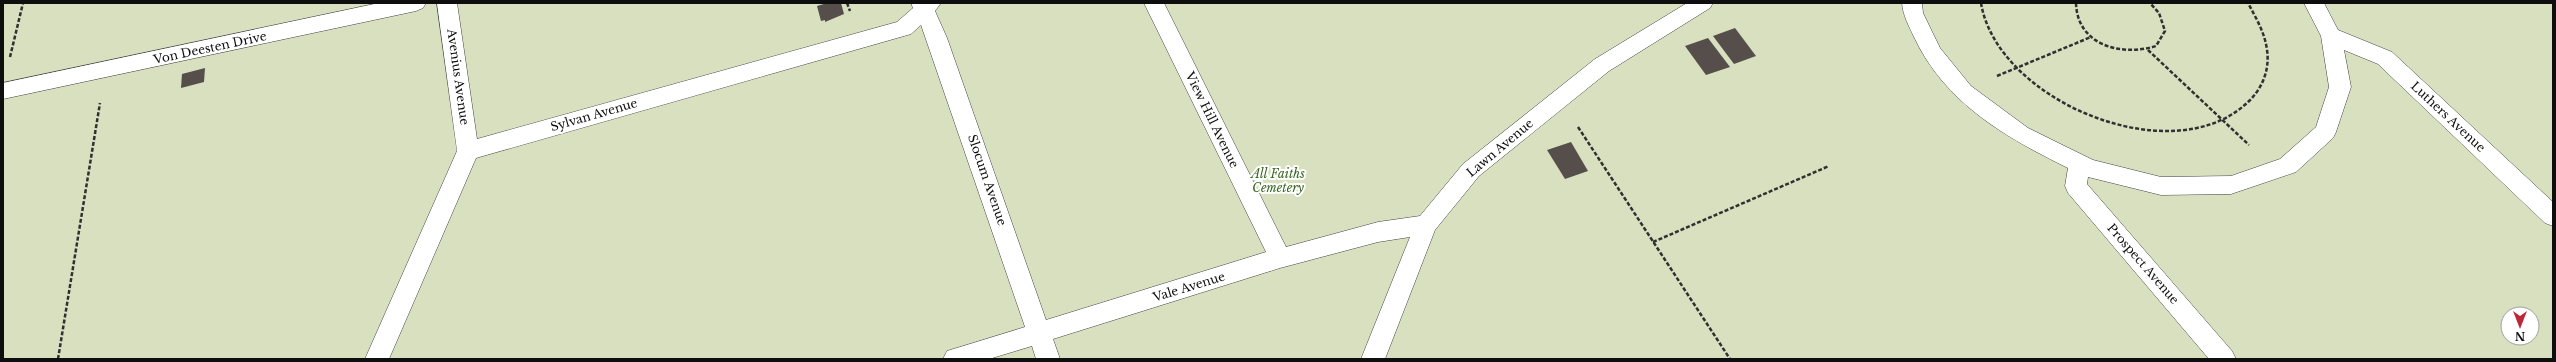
<svg xmlns="http://www.w3.org/2000/svg" width="2556" height="362" font-family="'Libre Baskerville',serif">
  <rect width="100%" height="100%" fill="#fffaef"/>
  <!-- cemetery -->
  <path fill="#d8e0c0" fill-rule="evenodd" d="M3 3H2553V359H3ZM2508 314H2532V338H2508Z"/>
  <!-- building -->
  <g fill="#564e4a">
    <polygon points="827,3 841,3 844,14 825,22 825,20 821,21 817,6"/>
    <polygon points="1735,28 1756,56 1734,64 1713,36"/>
    <polygon points="1708,38 1730,67 1706,75 1685,46"/>
    <polygon points="205,68 204,82 181,88 182,74"/>
    <polygon points="1571,142 1588,171 1565,179 1547,150"/>
  </g>
  <g fill="none" stroke-linecap="round" stroke-linejoin="round">
    <defs>
      <g id="minor">
        <polygon points="379,3 426,3 423,8 416,11 3,99 3,83"/>
        <polygon points="437,3 457,3 477,139 897,22 913,8 911,3 941,3 935,11 947,38 1046,320 1266,252 1144,3 1164,3 1286,247 1378,222 1420,216 1463,164 1595,59 1687,3 1713,3 1710,8 1609,71 1479,176 1435,230 1385,359 1361,359 1410,237 1378,242 1280,268 1053,339 1060,359 1036,359 1032,346 989,359 943,359 947,351 1025,327 921,25 911,34 904,36 476,158 389,359 365,359 457,151"/>
        <path d="M1902 3H1922L1923 13 1940 48 1971 86 2028 128 2093 160 2161 177 2231 176 2280 159 2316 127 2329 87 2321 36 2304 3H2324L2338 30 2392 52 2553 202V226L2545 223 2378 64 2344 50 2351 87 2336 132 2333 138 2296 172 2231 194 2161 195 2088 177 2087 184 2232 351 2236 359H2209L2068 193 2065 186 2068 168C2005 137 1945 103 1914 37 1909 26 1903 16 1902 3Z"/>
      </g>
    </defs>
    <!-- minor casing -->
    <use href="#minor" stroke="#414141" stroke-width="1"/>
    <!-- path -->
    <g stroke="#303030" stroke-width="2.5" stroke-dasharray="4 2" stroke-linecap="butt">
      <polyline points="847,3 850,11"/>
      <path d="M1981 3C1997 101 2173 174 2248 102 2262 89 2270 70 2267 50 2265 33 2256 18 2248 3"/>
      <path d="M2076 3C2077 45 2121 57 2156 46L2165 31 2159 13 2150 3"/>
      <polyline points="2148,50 2249,145"/>
      <polyline points="10,57 23,3"/>
      <polyline points="1997,76 2091,37"/>
      <polyline points="1578,127 1730,359"/>
      <polyline points="1653,242 1829,166"/>
      <polyline points="58,359 100,103"/>
    </g>
    <!-- minor -->
    <use href="#minor" fill="#fff" fill-rule="evenodd"/>
  </g>
  <g text-anchor="middle" stroke-width="4" stroke-linejoin="round" paint-order="stroke">
    <!-- street labels -->
    <g font-size="12" fill="#0e0e0e" stroke="#fff">
      <text transform="translate(210 48) rotate(-12)" y="4">Von Deesten Drive</text>
      <text transform="translate(458 77) rotate(82)" y="4">Avenius Avenue</text>
      <text transform="translate(594 115) rotate(-16)" y="4">Sylvan Avenue</text>
      <text transform="translate(2448 117) rotate(43)" y="4">Luthers Avenue</text>
      <text transform="translate(1212 120) rotate(64)" y="4">View Hill Avenue</text>
      <text transform="translate(1500 148) rotate(-40)" y="4">Lawn Avenue</text>
      <text transform="translate(987 180) rotate(71)" y="4">Slocum Avenue</text>
      <text transform="translate(2143 264) rotate(49)" y="4">Prospect Avenue</text>
      <text transform="translate(1189 287) rotate(-17)" y="4">Vale Avenue</text>
    </g>
    <!-- park labels -->
    <g font-size="12" font-style="italic" fill="#33651f" stroke="#fff">
      <text x="1278" y="178">All Faiths<tspan x="1278" dy="14">Cemetery</tspan></text>
    </g>
  </g>
  <!-- border -->
  <rect width="2556" height="362" fill="none" stroke="#0e0e0e" stroke-width="8"/>
  <!-- north arrow -->
  <g transform="translate(2520 326) rotate(180)"><circle r="19" fill="#ffffff" stroke="#9f9f9f"/>
  <path d="M0-3L7 15L0 10L-7 15Z" fill="#bc283a"/>
  <text y="-6" font-size="11" font-weight="bold" text-anchor="middle" fill="#0e0e0e">N</text>
  </g>
</svg>
